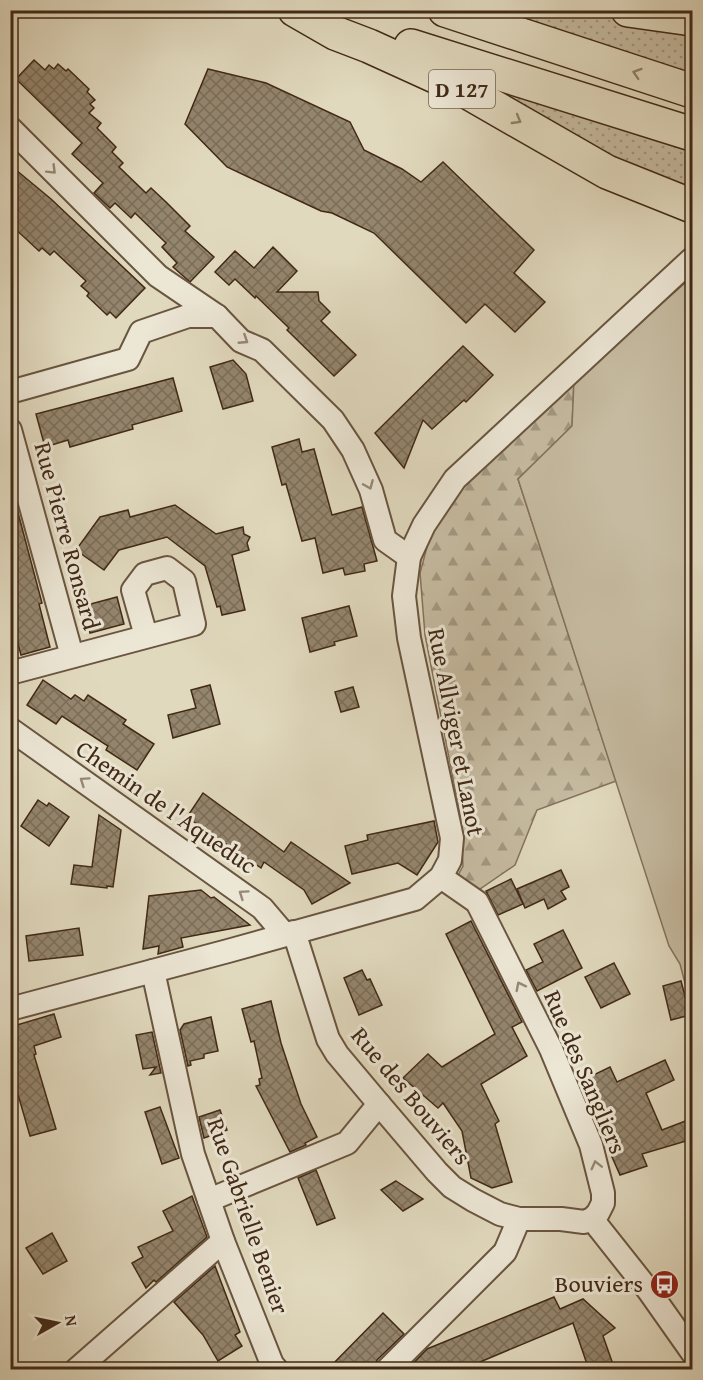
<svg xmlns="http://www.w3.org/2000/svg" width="703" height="1380" font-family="'Gentium Book Plus',serif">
  <defs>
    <pattern id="grass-dots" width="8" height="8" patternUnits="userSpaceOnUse" patternTransform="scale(1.5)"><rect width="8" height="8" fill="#c6bba1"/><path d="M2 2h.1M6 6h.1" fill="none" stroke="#a29882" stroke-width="1.8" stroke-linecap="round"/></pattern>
    <pattern id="forest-firs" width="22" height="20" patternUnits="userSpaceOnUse" patternTransform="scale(1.5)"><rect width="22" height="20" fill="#c6bba1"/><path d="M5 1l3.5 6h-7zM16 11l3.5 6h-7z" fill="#a29882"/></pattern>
    <pattern id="building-cross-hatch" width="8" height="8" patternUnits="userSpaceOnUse" patternTransform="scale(1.5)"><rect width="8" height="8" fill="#94856d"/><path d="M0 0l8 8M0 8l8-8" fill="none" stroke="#7a6d59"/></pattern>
  </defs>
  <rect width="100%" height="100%" fill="#e1d9be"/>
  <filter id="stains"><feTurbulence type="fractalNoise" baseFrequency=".00333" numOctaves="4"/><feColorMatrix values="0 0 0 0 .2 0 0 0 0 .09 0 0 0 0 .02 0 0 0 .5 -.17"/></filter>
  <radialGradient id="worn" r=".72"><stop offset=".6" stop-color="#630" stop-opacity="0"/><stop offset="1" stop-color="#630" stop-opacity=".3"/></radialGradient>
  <!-- grass -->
  <g fill="url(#grass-dots)" stroke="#84725c" stroke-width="1.5">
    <polygon points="488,11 569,11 692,28 692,77"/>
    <polygon points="477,81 692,148 692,191 580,147"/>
  </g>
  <!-- forest -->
  <polygon fill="url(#forest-firs)" stroke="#84725c" stroke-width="1.5" points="574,380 572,426 518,479 616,781 537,810 515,865 477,891 457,877 463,866 460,814 425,635 420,573 431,532 458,487"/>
  <!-- park -->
  <polygon fill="#c6bba1" stroke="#84725c" stroke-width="1.5" points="692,277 692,1010 680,964 669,946 518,479 572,426 574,380"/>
  <!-- building -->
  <g fill="url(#building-cross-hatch)" stroke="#412916" stroke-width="1.5">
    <polygon points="34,60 45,70 49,65 54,69 58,64 66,71 68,69 89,89 87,92 95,100 90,104 94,108 89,113 101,123 97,128 116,147 112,152 123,163 119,167 146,193 151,188 166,202 190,226 185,231 214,257 190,282 173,267 177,263 162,247 166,243 135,213 131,218 115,203 110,208 94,193 103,183 72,154 82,143 16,79"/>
    <polygon points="208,69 266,83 350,122 364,150 402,169 421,182 443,162 534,250 514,273 545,302 515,332 485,304 466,323 374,233 332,213 321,211 227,167 185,124"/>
    <polygon points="10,165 51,199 145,288 116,318 110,312 107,315 87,296 89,293 81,286 86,281 54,251 50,255 42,248 39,251 10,224"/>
    <polygon points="273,247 297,271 277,292 318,292 319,301 330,312 321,321 356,355 334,376 287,330 289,328 256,296 255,298 235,279 229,285 215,272 235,251 254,268"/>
    <polygon points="463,346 493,375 466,402 464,400 432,429 423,420 404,468 375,433"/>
    <polygon points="233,360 246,374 253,401 223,409 210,367"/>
    <polygon points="173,378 182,411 132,425 133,429 70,447 68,440 45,447 36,414"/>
    <polygon points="299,439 302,452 314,449 332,515 362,507 377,561 364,564 365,571 345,575 343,568 323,573 315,538 302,541 286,484 282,485 272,447"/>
    <polygon points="175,505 216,534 243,527 244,534 250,537 247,543 249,550 232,555 245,610 222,615 220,606 217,607 205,566 167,537 119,550 104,570 76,550 100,517 128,510 130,517"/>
    <polygon points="17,509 42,603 39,604 50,647 21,655 10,614 10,611 16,610 10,589 10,510"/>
    <polygon points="117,597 124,624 90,633 83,606"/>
    <polygon points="349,606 357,636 334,642 335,645 310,652 302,618"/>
    <polygon points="43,680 71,699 75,695 84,701 88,695 126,720 123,724 154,744 137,770 106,750 108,746 62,716 56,724 27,705"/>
    <polygon points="210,685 220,724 173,738 168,715 196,708 191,690"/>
    <polygon points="353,687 359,707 341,712 335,692"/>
    <polygon points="203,793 284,852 291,842 350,883 312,904 304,890 264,862 261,868 187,817"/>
    <polygon points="38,800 47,806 49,803 69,817 49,846 21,826"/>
    <polygon points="99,815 121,830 113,887 107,886 107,888 71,884 74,865 92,867"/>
    <polygon points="434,821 438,842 417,875 398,863 352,874 345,846 368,840 367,835"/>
    <polygon points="561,870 569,887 561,891 566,899 548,909 544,899 525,908 517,889"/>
    <polygon points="511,879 523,904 498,915 486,891"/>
    <polygon points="201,890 211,898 214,897 250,925 181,938 183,947 158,954 159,946 143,949 149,896"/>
    <polygon points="471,921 522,1022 512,1027 527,1056 481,1084 499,1121 495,1124 512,1182 492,1188 471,1178 462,1131 443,1103 438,1108 403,1078 428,1054 442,1067 495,1034 446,934"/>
    <polygon points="79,928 83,955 29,961 26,936"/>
    <polygon points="563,930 582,968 537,991 526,970 543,962 534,944"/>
    <polygon points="614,963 630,994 601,1008 585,977"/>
    <polygon points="362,970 367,980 370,979 382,1005 359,1015 344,978"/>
    <polygon points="681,981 690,1015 671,1020 663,986"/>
    <polygon points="271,1001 281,1043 301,1104 317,1137 305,1143 306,1145 290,1152 256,1086 260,1085 259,1079 262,1078 254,1041 251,1042 242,1009"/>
    <polygon points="54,1014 61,1037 34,1046 36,1054 34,1055 56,1129 30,1136 10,1067 10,1027"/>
    <polygon points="211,1017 218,1051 204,1054 204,1058 190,1061 191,1065 188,1066 180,1030 184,1024"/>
    <polygon points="152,1032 161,1073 150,1075 156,1067 143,1069 136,1035"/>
    <polygon points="665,1060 674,1080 646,1093 662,1130 693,1118 693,1139 642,1154 647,1166 620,1175 579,1082 610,1067 617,1082"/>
    <polygon points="160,1107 179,1158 162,1164 145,1112"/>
    <polygon points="220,1110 227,1130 204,1138 199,1117"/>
    <polygon points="316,1170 335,1218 317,1225 298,1178"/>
    <polygon points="396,1181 423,1199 403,1211 381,1190"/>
    <polygon points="192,1196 207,1237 156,1282 154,1280 146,1288 132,1263 143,1257 138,1247 173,1231 163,1211"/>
    <polygon points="52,1233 67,1261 43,1274 26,1248"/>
    <polygon points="215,1266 240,1332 235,1335 242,1346 218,1361 203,1335 174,1302"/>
    <polygon points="554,1297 560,1309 583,1299 615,1328 603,1336 615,1370 589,1370 573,1323 461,1370 407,1370 427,1349"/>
    <polygon points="383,1313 404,1334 377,1360 374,1370 327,1370"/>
  </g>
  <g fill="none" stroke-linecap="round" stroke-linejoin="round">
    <defs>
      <g id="minor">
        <polyline points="10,128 158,276 217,316 241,341 262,350 333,420 353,450 371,490 385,540 409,557"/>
        <polyline points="10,392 128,359 141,332 188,316 217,316"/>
        <polyline points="10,430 72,656"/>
        <polyline points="10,673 194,624 184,581 167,568 145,574 133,590 146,636"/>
        <polyline points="10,729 262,908 285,935"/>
        <polyline points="294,932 328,1039 337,1054 379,1104 437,1172 452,1187 473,1200 500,1214 519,1219 561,1219 584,1222 592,1219 598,1213 603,1203 603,1193 591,1145 551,1049 477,902 441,877"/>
        <polyline points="153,971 193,1154 223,1241 272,1364 277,1370"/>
        <polyline points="10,1009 228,951 415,899 441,877 450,860 452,838 409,638 404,596 409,557 424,525 455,479 692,259"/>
        <polyline points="209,1200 347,1143 379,1104"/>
        <polyline points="592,1219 649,1291 692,1352"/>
        <polyline points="76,1370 223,1241"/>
        <polyline points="387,1370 505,1252 519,1219"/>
      </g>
      <g id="primary">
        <polyline points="295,10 335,33 369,46 457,86 607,172 692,206"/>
        <polyline points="445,10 692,91"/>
        <polyline points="628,10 692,19"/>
        <polyline points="411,46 692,134"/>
      </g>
    </defs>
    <!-- minor casing -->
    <use href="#minor" stroke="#695540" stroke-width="26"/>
    <!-- primary casing -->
    <use href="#primary" stroke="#412916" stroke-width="36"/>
    <!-- minor -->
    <use href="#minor" stroke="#ece6d5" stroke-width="22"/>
    <!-- primary -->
    <use href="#primary" stroke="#e1d9be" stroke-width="33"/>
  </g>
  <!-- one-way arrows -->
  <defs><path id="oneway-chevron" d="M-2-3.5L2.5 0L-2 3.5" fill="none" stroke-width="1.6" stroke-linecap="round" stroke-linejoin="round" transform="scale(1.5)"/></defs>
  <g stroke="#91816a">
    <use href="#oneway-chevron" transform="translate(637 73) rotate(-162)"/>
    <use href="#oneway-chevron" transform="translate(517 120) rotate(30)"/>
  </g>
  <g stroke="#968876">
    <use href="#oneway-chevron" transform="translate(52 170) rotate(45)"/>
    <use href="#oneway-chevron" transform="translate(244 340) rotate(33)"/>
    <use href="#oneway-chevron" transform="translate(369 485) rotate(67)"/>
    <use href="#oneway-chevron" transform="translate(84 781) rotate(-145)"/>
    <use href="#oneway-chevron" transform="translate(243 894) rotate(-145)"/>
    <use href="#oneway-chevron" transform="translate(520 986) rotate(-117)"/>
    <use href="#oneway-chevron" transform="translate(596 1165) rotate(-104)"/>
  </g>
  <!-- icons -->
  <defs>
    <symbol id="bus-disc" viewBox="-11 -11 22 22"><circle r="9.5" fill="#8f2418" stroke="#ece6d5"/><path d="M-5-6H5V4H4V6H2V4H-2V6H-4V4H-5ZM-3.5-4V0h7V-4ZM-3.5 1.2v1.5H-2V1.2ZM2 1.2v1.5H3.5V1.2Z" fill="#fff"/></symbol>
  </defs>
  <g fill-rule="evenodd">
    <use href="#bus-disc" x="648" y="1268" width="33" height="33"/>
  </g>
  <g text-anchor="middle" stroke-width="6" stroke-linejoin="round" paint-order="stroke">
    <!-- shield labels -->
    <rect fill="#ece6d5" stroke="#74624f" stroke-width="1.5" x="429" y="70" width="66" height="38" rx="4.5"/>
    <g font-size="22" font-weight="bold" fill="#412916">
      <text x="462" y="97">D 127</text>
    </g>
    <!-- street labels -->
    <g font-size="24" fill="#412916" stroke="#ece6d5">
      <text transform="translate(67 536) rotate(75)" y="8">Rue Pierre Ronsard</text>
      <text transform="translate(456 732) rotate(79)" y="8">Rue Allviger et Lanot</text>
      <text transform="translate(166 807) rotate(35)" y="8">Chemin de l'Aqueduc</text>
      <text transform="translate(585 1072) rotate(67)" y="8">Rue des Sangliers</text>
      <text transform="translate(411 1096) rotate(50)" y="8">Rue des Bouviers</text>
      <text transform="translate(248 1216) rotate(71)" y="8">Rue Gabrielle Benier</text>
    </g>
    <!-- poi labels -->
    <g font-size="24" fill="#412916" stroke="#ece6d5" text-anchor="end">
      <text x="643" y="1292">Bouviers</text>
    </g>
  </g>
  <!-- margin -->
  <rect width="703" height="1380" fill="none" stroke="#e1d9be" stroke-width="36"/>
  <rect x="12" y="12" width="679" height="1356" fill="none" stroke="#412916" stroke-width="3"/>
  <rect x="18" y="18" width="667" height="1344" fill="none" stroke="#412916" stroke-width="1.5"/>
  <!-- north arrow -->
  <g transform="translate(57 1323) rotate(81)" stroke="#ece6d5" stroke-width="4.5" paint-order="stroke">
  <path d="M0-4.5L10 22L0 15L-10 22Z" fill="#412916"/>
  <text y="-9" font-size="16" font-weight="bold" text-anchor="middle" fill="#412916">N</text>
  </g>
  <rect width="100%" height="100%" filter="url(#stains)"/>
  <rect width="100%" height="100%" fill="url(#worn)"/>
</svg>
